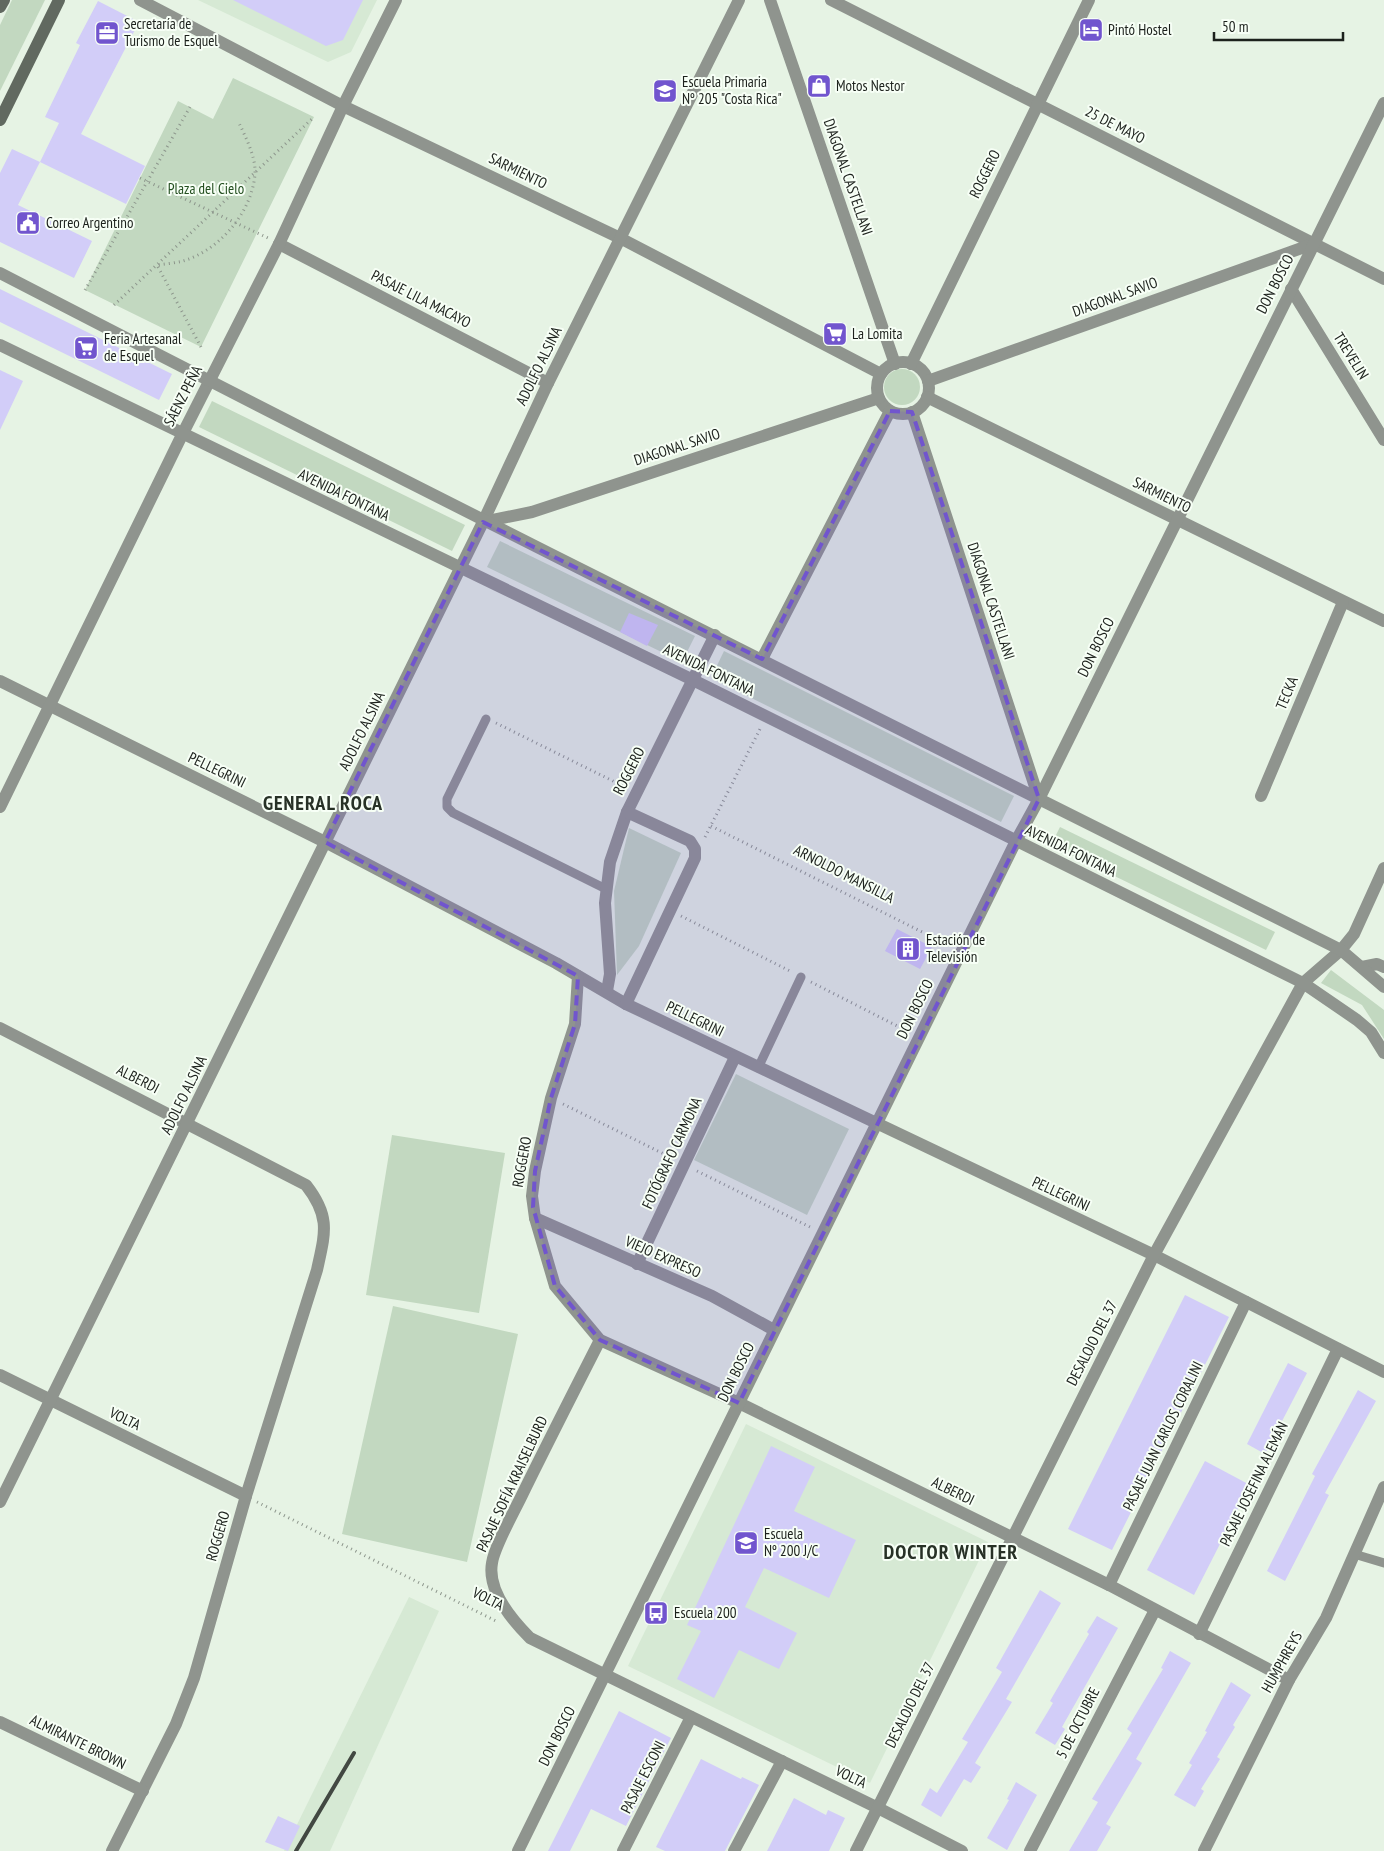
<svg xmlns="http://www.w3.org/2000/svg" width="1384" height="1851" font-family="'PT Sans Narrow',sans-serif">
  <rect width="100%" height="100%" fill="#e6f3e4"/>
  <!-- built -->
  <g fill="#d6e9d4">
    <polygon points="198,0 377,0 351,52 328,62"/>
    <polygon points="746,1424 988,1542 870,1783 628,1666"/>
    <polygon points="409,1597 439,1611 330,1851 284,1851"/>
  </g>
  <!-- green -->
  <g fill="#c2d8c0">
    <polygon points="12,0 45,0 0,91 0,25"/>
    <polygon points="233,78 314,117 201,347 85,290 178,101 213,119"/>
    <circle cx="902" cy="387" r="18"/>
    <polygon points="212,401 465,525 452,551 199,427"/>
    <polygon points="500,541 695,636 682,662 487,567"/>
    <polygon points="724,651 1014,796 1001,822 711,678"/>
    <polygon points="1060,827 1275,932 1266,950 1051,845"/>
    <polygon points="629,828 681,853 639,946 617,975 614,891"/>
    <polygon points="1331,970 1384,1010 1384,1039 1362,1005 1321,983"/>
    <polygon points="736,1074 849,1129 807,1215 694,1160"/>
    <polygon points="392,1135 505,1153 479,1313 366,1295"/>
    <polygon points="393,1306 518,1334 467,1562 342,1534"/>
  </g>
  <!-- building -->
  <g fill="#d2cdf8">
    <polygon points="233,0 363,0 343,40 326,46"/>
    <polygon points="98,1 139,22 81,134 145,166 126,204 40,162 59,123 45,117 80,45 76,43"/>
    <polygon points="12,149 40,162 18,205 92,241 74,278 0,242 0,173"/>
    <polygon points="0,289 172,374 159,400 0,322"/>
    <polygon points="0,370 23,381 0,430"/>
    <polygon points="629,613 658,625 647,646 620,632"/>
    <polygon points="897,929 932,947 920,969 885,951"/>
    <polygon points="1185,1295 1229,1317 1112,1550 1068,1529"/>
    <polygon points="1288,1363 1307,1373 1265,1454 1247,1444"/>
    <polygon points="1358,1390 1376,1401 1325,1493 1329,1495 1285,1581 1267,1571 1315,1476 1312,1474"/>
    <polygon points="771,1446 815,1467 794,1511 856,1540 829,1598 764,1568 745,1607 797,1633 779,1669 739,1650 714,1698 677,1679 701,1631 687,1625"/>
    <polygon points="1205,1461 1250,1485 1194,1595 1147,1570"/>
    <polygon points="1040,1590 1061,1603 1006,1699 1012,1702 975,1763 981,1767 971,1783 964,1779 941,1817 921,1805 930,1788 937,1793 968,1742 962,1739 1002,1672 996,1668"/>
    <polygon points="1097,1616 1118,1628 1062,1727 1065,1729 1055,1745 1035,1733 1053,1703 1050,1701 1089,1634 1087,1632"/>
    <polygon points="1170,1651 1191,1663 1136,1759 1142,1763 1106,1824 1111,1827 1097,1851 1069,1851 1098,1802 1092,1799 1132,1733 1127,1729 1163,1669 1161,1668"/>
    <polygon points="1231,1682 1251,1695 1233,1725 1235,1727 1217,1757 1220,1759 1201,1789 1204,1791 1195,1807 1174,1795 1192,1765 1189,1763 1207,1732 1205,1731"/>
    <polygon points="619,1711 671,1738 626,1826 591,1809 570,1851 548,1851"/>
    <polygon points="701,1759 741,1779 742,1777 759,1785 725,1851 665,1851 656,1847"/>
    <polygon points="1016,1782 1037,1795 1007,1850 987,1838 1009,1800 1007,1799"/>
    <polygon points="794,1798 826,1815 828,1810 845,1818 829,1851 767,1851"/>
    <polygon points="278,1816 300,1826 288,1851 265,1842"/>
  </g>
  <g fill="none" stroke-linecap="round" stroke-linejoin="round">
    <!-- path -->
    <g stroke="#8d968c" stroke-width="3" stroke-dasharray="1 4" stroke-linecap="butt">
      <polyline points="140,178 268,238"/>
      <polyline points="85,290 190,107"/>
      <polyline points="114,305 314,117"/>
      <path d="M201 347 157 265C165 264 175 263 183 261 220 250 252 212 255 174 256 157 246 138 239 123"/>
      <polyline points="496,723 625,787"/>
      <polyline points="711,826 950,946"/>
      <polyline points="705,837 760,729"/>
      <polyline points="681,916 792,972"/>
      <polyline points="811,982 907,1031"/>
      <polyline points="563,1104 672,1158"/>
      <polyline points="697,1171 810,1227"/>
      <polyline points="257,1502 496,1621"/>
    </g>
    <!-- service -->
    <g stroke="#8f948e" stroke-width="9">
      <polyline points="486,719 447,799 447,807 453,813 606,889"/>
      <polyline points="758,1068 801,977"/>
      <polyline points="1354,1554 1384,1563"/>
    </g>
    <!-- minor -->
    <g stroke="#8f948e" stroke-width="12">
      <polyline points="140,0 343,106 620,238 881,374"/>
      <polyline points="770,0 895,364"/>
      <polyline points="831,0 1384,279"/>
      <polyline points="279,244 548,383"/>
      <polyline points="1291,289 1384,440"/>
      <circle cx="903" cy="388" r="26"/>
      <polyline points="911,364 1089,0"/>
      <polyline points="928,381 1313,244"/>
      <polyline points="927,397 1384,621"/>
      <polyline points="912,412 1039,799"/>
      <polyline points="483,522 532,512 879,398"/>
      <polyline points="762,659 890,411"/>
      <polyline points="0,681 325,842 556,963 626,1004 1154,1255 1384,1372"/>
      <polyline points="1261,796 1343,602"/>
      <polyline points="0,807 182,435 279,244 343,106 396,0"/>
      <polyline points="1362,967 1377,964 1384,967"/>
      <polyline points="578,976 575,1024 551,1098 535,1171 532,1196 535,1218 555,1286 600,1340 739,1403 1109,1585 1289,1680"/>
      <polyline points="607,991 610,974 605,903 610,862 627,812 715,635"/>
      <polyline points="626,1004 695,858 695,849 690,841 627,812"/>
      <path d="M0 1028 306 1185C331 1217 325 1233 317 1270L246 1496 194 1678 176 1724 112 1851"/>
      <polyline points="535,1218 712,1296 774,1330"/>
      <polyline points="637,1264 735,1057"/>
      <path d="M600 1340C574 1391 548 1442 523 1493 515 1510 494 1547 492 1563 487 1591 512 1620 530 1638L878 1808 962 1851"/>
      <polyline points="0,1375 246,1496"/>
      <polyline points="0,1502 483,522 548,383 739,0"/>
      <polyline points="1109,1585 1246,1302"/>
      <polyline points="1199,1634 1338,1349"/>
      <polyline points="0,1722 143,1791"/>
      <polyline points="623,1851 691,1717"/>
      <polyline points="734,1851 782,1761"/>
      <polyline points="856,1851 1154,1255 1303,983 1341,950 1354,934 1384,868"/>
      <polyline points="1030,1851 1155,1610"/>
      <polyline points="1204,1851 1289,1680 1326,1618 1384,1487"/>
    </g>
    <!-- tertiary -->
    <g stroke="#8f948e" stroke-width="12">
      <path d="M0 273C445 503 893 726 1341 950L1384 987"/>
      <polyline points="0,345 693,680 1303,983 1357,1020 1371,1032 1384,1053"/>
      <polyline points="518,1851 1016,841 1039,799 1384,103"/>
    </g>
    <!-- secondary -->
    <g stroke="#616960" stroke-width="12">
      <polyline points="0,7 4,0"/>
      <polyline points="0,120 59,0"/>
    </g>
    <!-- rail -->
    <polyline stroke="#424842" stroke-width="4" points="296,1851 354,1753"/>
  </g>
  <!-- marked area -->
  <path fill="#7155ce" fill-opacity="0.2" stroke="#7155ce" stroke-width="4" stroke-dasharray="10 6" stroke-linejoin="round" d="M890 411 912 412 1039 799 739 1403 600 1340 555 1286 533 1207 535 1171 551 1098 575 1024 578 976 325 842 483 522 762 659Z"/>
  <!-- icons -->
  <defs>
    <symbol id="hotel-square" viewBox="-11 -11 22 22"><rect x="-9" y="-9" width="18" height="18" rx="4" fill="#7155ce" stroke="#f7fff6"/><path d="M-6-4.5h1.5V1H6V5H4.5V3h-9V5H-6ZM-4 0a1.8 1.8 0 1 1 3.6 0ZM.5 0V-2.5h3Q6-2.5 6 0Z" fill="#fff"/></symbol>
    <symbol id="office-square" viewBox="-11 -11 22 22"><rect x="-9" y="-9" width="18" height="18" rx="4" fill="#7155ce" stroke="#f7fff6"/><path d="M-6-3h4V-5.5h4V-3h4V5H-6ZM-1-4.5V-3h2v-1.5ZM-6 0V1H6V0Z" fill="#fff"/></symbol>
    <symbol id="shop-square" viewBox="-11 -11 22 22"><rect x="-9" y="-9" width="18" height="18" rx="4" fill="#7155ce" stroke="#f7fff6"/><path d="M-5-2.5h2.3a2.7 3.5 0 0 1 5.4 0H5L5.5 6h-11ZM-1.5-2.5h3a1.5 2.3 0 0 0-3 0Z" fill="#fff"/></symbol>
    <symbol id="school-square" viewBox="-11 -11 22 22"><rect x="-9" y="-9" width="18" height="18" rx="4" fill="#7155ce" stroke="#f7fff6"/><path d="M0-5L7-2L0 1L-7-2ZM-4 1L0 2.5L4 1V4Q0 6-4 4Z" fill="#fff"/></symbol>
    <symbol id="civic-square" viewBox="-11 -11 22 22"><rect x="-9" y="-9" width="18" height="18" rx="4" fill="#7155ce" stroke="#f7fff6"/><path d="M-.6-6.5H3V-4.5H.6V-3L4-1V1h2V6H-6V1h2V-1L-.6-3ZM-1.2 2.5V6h2.4V2.5Z" fill="#fff"/></symbol>
    <symbol id="supermarket-square" viewBox="-11 -11 22 22"><rect x="-9" y="-9" width="18" height="18" rx="4" fill="#7155ce" stroke="#f7fff6"/><path d="M-6-5.5h2.5l.6 2H6L4.5 2H-2.5L-4.4-4H-6ZM-1.5 3.2a1.3 1.3 0 1 0 .1 0ZM3 3.2a1.3 1.3 0 1 0 .1 0Z" fill="#fff"/></symbol>
    <symbol id="building-square" viewBox="-11 -11 22 22"><rect x="-9" y="-9" width="18" height="18" rx="4" fill="#7155ce" stroke="#f7fff6"/><path d="M-4-6H4V6H1V3H-1V6H-4ZM-2.5-4.3h1.7v1.8h-1.7ZM.8-4.3h1.7v1.8H.8ZM-2.5-1h1.7V.8h-1.7ZM.8-1h1.7V.8H.8Z" fill="#fff"/></symbol>
    <symbol id="bus-square" viewBox="-11 -11 22 22"><rect x="-9" y="-9" width="18" height="18" rx="4" fill="#7155ce" stroke="#f7fff6"/><path d="M-5-6H5V4H4V6H2V4H-2V6H-4V4H-5ZM-3.5-4V0h7V-4ZM-3.5 1.2v1.5H-2V1.2ZM2 1.2v1.5H3.5V1.2Z" fill="#fff"/></symbol>
  </defs>
  <g fill-rule="evenodd">
    <use href="#hotel-square" x="1077" y="16" width="28" height="28"/>
    <use href="#office-square" x="93" y="19" width="28" height="28"/>
    <use href="#shop-square" x="805" y="72" width="28" height="28"/>
    <use href="#school-square" x="651" y="77" width="28" height="28"/>
    <use href="#civic-square" x="14" y="209" width="28" height="28"/>
    <use href="#supermarket-square" x="821" y="320" width="28" height="28"/>
    <use href="#supermarket-square" x="72" y="334" width="28" height="28"/>
    <use href="#building-square" x="894" y="935" width="28" height="28"/>
    <use href="#school-square" x="732" y="1529" width="28" height="28"/>
    <use href="#bus-square" x="642" y="1599" width="28" height="28"/>
  </g>
  <g text-anchor="middle" stroke-width="4" stroke-linejoin="round" paint-order="stroke">
    <!-- poi labels -->
    <g font-size="15" fill="#1c211c" stroke="#f7fff6" text-anchor="start">
      <text x="124" y="29">Secretaría de<tspan x="124" dy="17">Turismo de Esquel</tspan></text>
      <text x="1108" y="35">Pintó Hostel</text>
      <text x="682" y="87">Escuela Primaria<tspan x="682" dy="17">Nº 205 "Costa Rica"</tspan></text>
      <text x="836" y="91">Motos Nestor</text>
      <text x="46" y="228">Correo Argentino</text>
      <text x="852" y="339">La Lomita</text>
      <text x="104" y="344">Feria Artesanal<tspan x="104" dy="17">de Esquel</tspan></text>
      <text x="926" y="945">Estación de<tspan x="926" dy="17">Televisión</tspan></text>
      <text x="764" y="1539">Escuela<tspan x="764" dy="17">Nº 200 J/C</tspan></text>
      <text x="674" y="1618">Escuela 200</text>
    </g>
    <!-- street labels -->
    <g font-size="15" fill="#1c211c" stroke="#f7fff6">
      <text transform="translate(1115 125) rotate(27)" y="5">25 DE MAYO</text>
      <text transform="translate(518 171) rotate(26)" y="5">SARMIENTO</text>
      <text transform="translate(985 174) rotate(-64)" y="5">ROGGERO</text>
      <text transform="translate(848 177) rotate(71)" y="5">DIAGONAL CASTELLANI</text>
      <text transform="translate(1275 284) rotate(-63)" y="5">DON BOSCO</text>
      <text transform="translate(1115 297) rotate(-20)" y="5">DIAGONAL SAVIO</text>
      <text transform="translate(421 299) rotate(27)" y="5">PASAJE LILA MACAYO</text>
      <text transform="translate(1351 356) rotate(58)" y="5">TREVELIN</text>
      <text transform="translate(539 366) rotate(-64)" y="5">ADOLFO ALSINA</text>
      <text transform="translate(183 396) rotate(-63)" y="5">SÁENZ PEÑA</text>
      <text transform="translate(677 447) rotate(-18)" y="5">DIAGONAL SAVIO</text>
      <text transform="translate(344 495) rotate(26)" y="5">AVENIDA FONTANA</text>
      <text transform="translate(1162 495) rotate(26)" y="5">SARMIENTO</text>
      <text transform="translate(991 601) rotate(72)" y="5">DIAGONAL CASTELLANI</text>
      <text transform="translate(1096 647) rotate(-64)" y="5">DON BOSCO</text>
      <text transform="translate(709 670) rotate(26)" y="5">AVENIDA FONTANA</text>
      <text transform="translate(1287 693) rotate(-67)" y="5">TECKA</text>
      <text transform="translate(362 731) rotate(-64)" y="5">ADOLFO ALSINA</text>
      <text transform="translate(217 770) rotate(26)" y="5">PELLEGRINI</text>
      <text transform="translate(629 771) rotate(-63)" y="5">ROGGERO</text>
      <text transform="translate(1071 851) rotate(26)" y="5">AVENIDA FONTANA</text>
      <text transform="translate(844 874) rotate(27)" y="5">ARNOLDO MANSILLA</text>
      <text transform="translate(915 1009) rotate(-64)" y="5">DON BOSCO</text>
      <text transform="translate(695 1019) rotate(26)" y="5">PELLEGRINI</text>
      <text transform="translate(138 1079) rotate(27)" y="5">ALBERDI</text>
      <text transform="translate(184 1095) rotate(-64)" y="5">ADOLFO ALSINA</text>
      <text transform="translate(672 1153) rotate(-65)" y="5">FOTÓGRAFO CARMONA</text>
      <text transform="translate(522 1162) rotate(-80)" y="5">ROGGERO</text>
      <text transform="translate(1061 1194) rotate(25)" y="5">PELLEGRINI</text>
      <text transform="translate(663 1257) rotate(24)" y="5">VIEJO EXPRESO</text>
      <text transform="translate(1092 1343) rotate(-63)" y="5">DESALOJO DEL 37</text>
      <text transform="translate(736 1372) rotate(-64)" y="5">DON BOSCO</text>
      <text transform="translate(125 1419) rotate(26)" y="5">VOLTA</text>
      <text transform="translate(1163 1436) rotate(-64)" y="5">PASAJE JUAN CARLOS CORALINI</text>
      <text transform="translate(512 1484) rotate(-65)" y="5">PASAJE SOFÍA KRAISELBURD</text>
      <text transform="translate(1254 1484) rotate(-64)" y="5">PASAJE JOSEFINA ALEMÁN</text>
      <text transform="translate(953 1491) rotate(26)" y="5">ALBERDI</text>
      <text transform="translate(218 1536) rotate(-74)" y="5">ROGGERO</text>
      <text transform="translate(488 1599) rotate(27)" y="5">VOLTA</text>
      <text transform="translate(1282 1662) rotate(-61)" y="5">HUMPHREYS</text>
      <text transform="translate(910 1705) rotate(-64)" y="5">DESALOJO DEL 37</text>
      <text transform="translate(1078 1723) rotate(-63)" y="5">5 DE OCTUBRE</text>
      <text transform="translate(557 1736) rotate(-64)" y="5">DON BOSCO</text>
      <text transform="translate(78 1742) rotate(26)" y="5">ALMIRANTE BROWN</text>
      <text transform="translate(643 1777) rotate(-63)" y="5">PASAJE ESCONI</text>
      <text transform="translate(851 1777) rotate(26)" y="5">VOLTA</text>
    </g>
    <!-- park labels -->
    <g font-size="15" fill="#234f20" stroke="#f7fff6">
      <text x="206" y="194">Plaza del Cielo</text>
    </g>
    <!-- district labels -->
    <g font-size="20" font-weight="bold" letter-spacing="1" fill="#273126" stroke="#f7fff6">
      <text x="323" y="810">GENERAL ROCA</text>
      <text x="951" y="1559">DOCTOR WINTER</text>
    </g>
  </g>
  <!-- scale -->
  <path d="M1214 32v8h129v-8" fill="none" stroke="#1c211c" stroke-width="2.5"/>
  <text x="1222" y="32" font-size="15" fill="#1c211c" stroke="#f7fff6" stroke-width="4" paint-order="stroke">50 m</text>
</svg>
